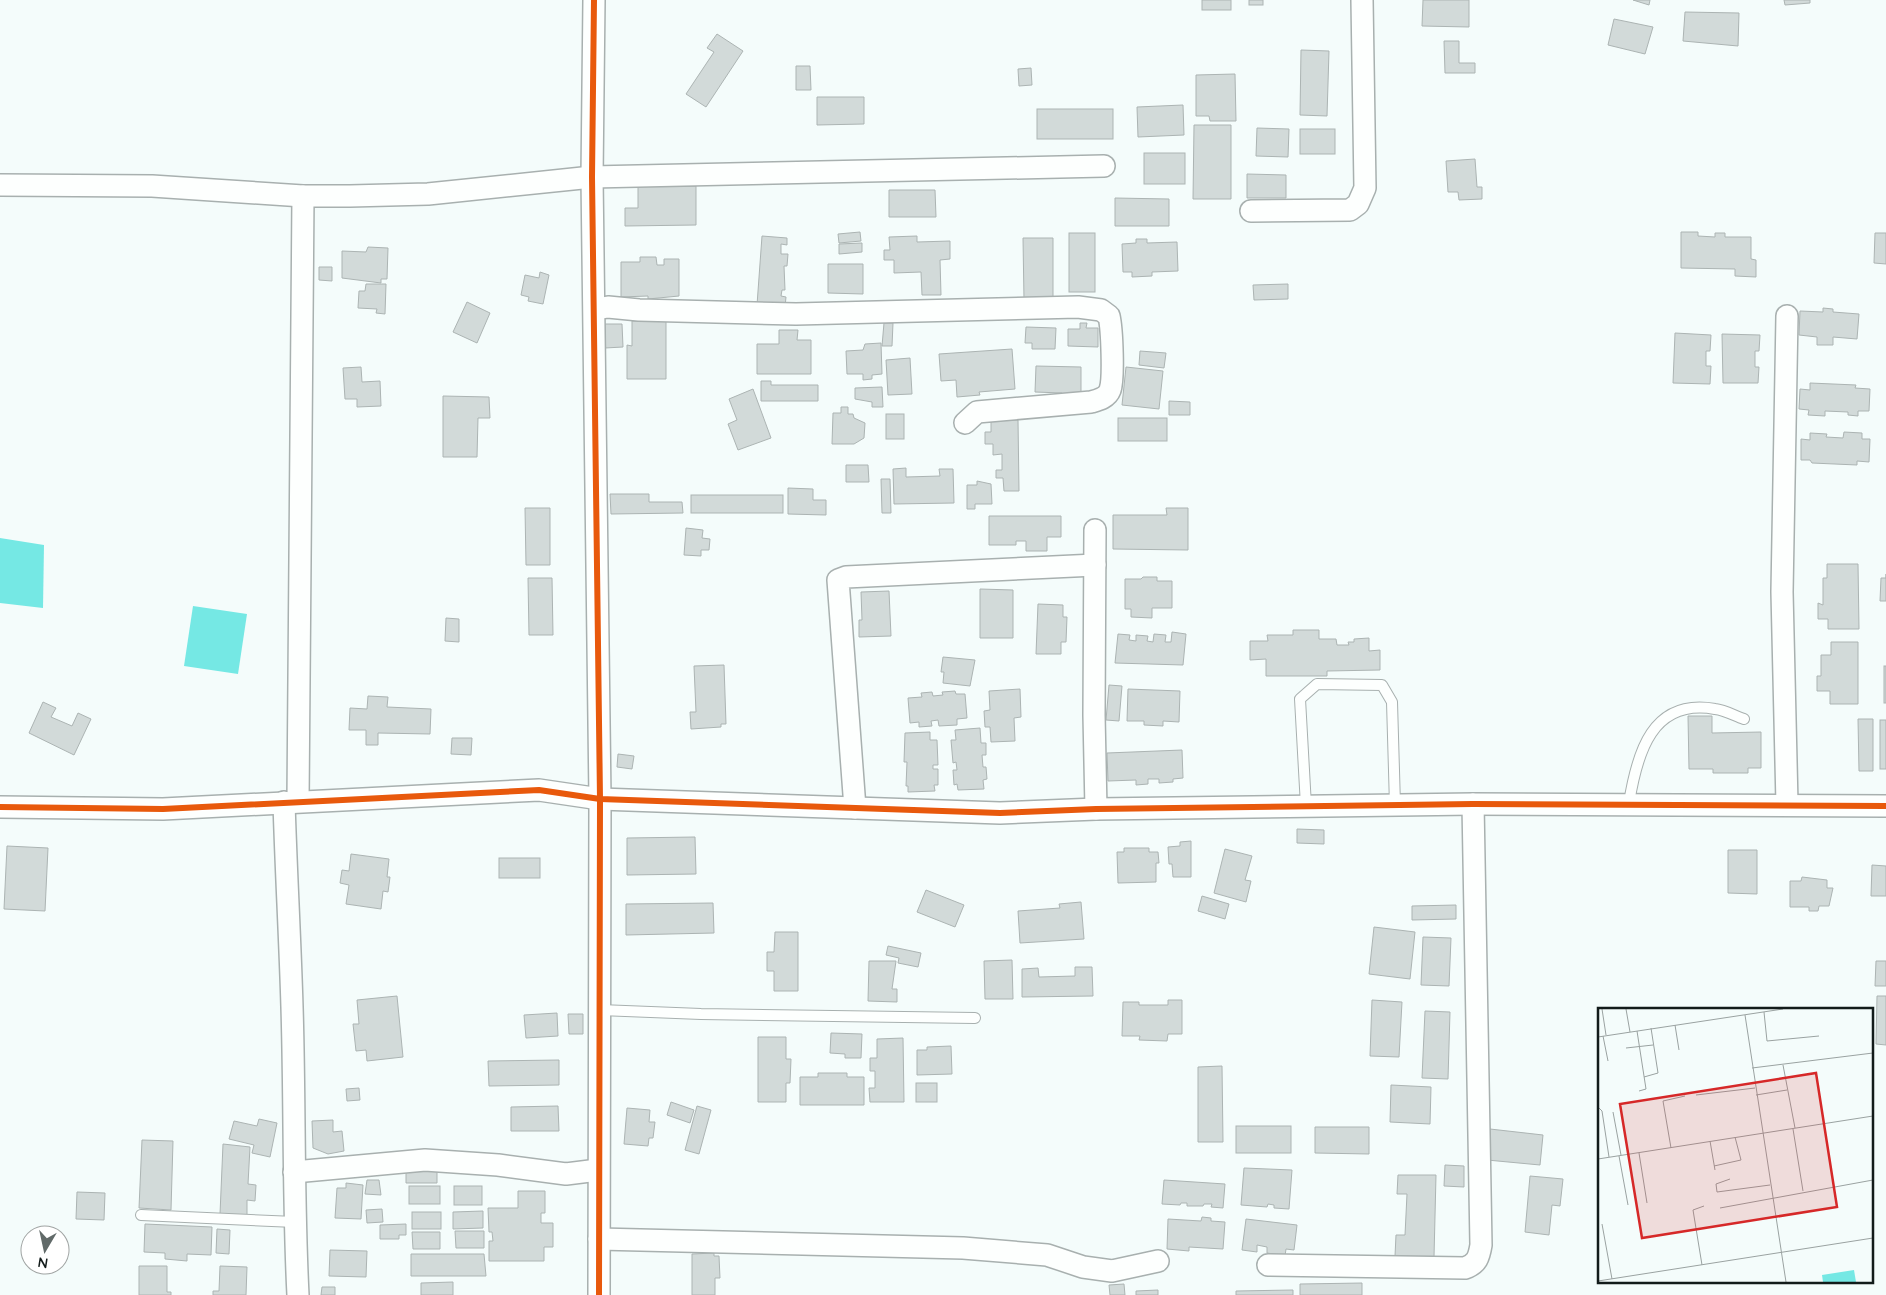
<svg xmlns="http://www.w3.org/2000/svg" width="1886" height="1295" font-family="Quicksand,sans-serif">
  <rect width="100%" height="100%" fill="#f4fcfb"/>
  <!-- water -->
  <g fill="#75e8e4">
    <polygon points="0,538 44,545 43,608 0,603"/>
    <polygon points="193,606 247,614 238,674 184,666"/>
  </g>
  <!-- building -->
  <g fill="#d2dad9" stroke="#acb4b3">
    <rect x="1202" y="0" width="29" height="10"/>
    <rect x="1249" y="0" width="14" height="5"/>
    <polygon points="1423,0 1469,0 1469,27 1422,26"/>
    <polygon points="1633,0 1650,0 1649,5"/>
    <polygon points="1784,0 1810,0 1810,3 1785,5"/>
    <polygon points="1685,12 1739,13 1738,46 1683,41"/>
    <polygon points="1614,19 1653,27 1645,54 1608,45"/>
    <polygon points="717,34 743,51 706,107 686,94 714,52 707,48"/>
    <polygon points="1444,41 1459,41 1459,63 1475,63 1475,73 1445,73"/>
    <polygon points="1301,50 1329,51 1327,116 1300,115"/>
    <polygon points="796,66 810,66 811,90 796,90"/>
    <polygon points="1031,68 1032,85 1019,86 1018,69"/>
    <polygon points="1235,74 1236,121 1210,121 1209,116 1196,116 1196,75"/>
    <polygon points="817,97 864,97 864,124 817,125"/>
    <polygon points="1183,105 1184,135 1138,137 1137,107"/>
    <rect x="1037" y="109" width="76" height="30"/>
    <polygon points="1194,125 1231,125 1231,199 1193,199"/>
    <polygon points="1257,128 1289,129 1288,157 1256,156"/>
    <rect x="1300" y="129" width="35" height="25"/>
    <rect x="1144" y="153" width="41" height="31"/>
    <polygon points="1475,159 1477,187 1482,187 1482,199 1459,200 1458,192 1448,192 1446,161"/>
    <polygon points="1247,174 1286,175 1286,198 1247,198"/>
    <polygon points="638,186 696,186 696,225 625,226 625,208 638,208"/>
    <polygon points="889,190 935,190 936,217 889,217"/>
    <polygon points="1115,198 1169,199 1169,226 1115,226"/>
    <polygon points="860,232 861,241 839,243 838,234"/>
    <polygon points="1681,232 1698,232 1698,236 1715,237 1715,233 1725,233 1725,237 1751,237 1751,259 1756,260 1756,277 1735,276 1735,269 1681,268"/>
    <rect x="1069" y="233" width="26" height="59"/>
    <polygon points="1875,233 1886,233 1886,264 1874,263"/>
    <polygon points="762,236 787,238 787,245 781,244 781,254 788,254 787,266 784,266 785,290 782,290 781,296 786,297 785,307 757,305"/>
    <polygon points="917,236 917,242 950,241 950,259 940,260 941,295 922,295 921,272 894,273 894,260 884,260 884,250 890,250 889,237"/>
    <polygon points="1023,238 1053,238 1053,300 1024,300"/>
    <polygon points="1136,239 1147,239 1147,243 1177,242 1178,271 1152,272 1152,276 1132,277 1132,272 1123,272 1122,244 1136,243"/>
    <polygon points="862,243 862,252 839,254 839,244"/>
    <polygon points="368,247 388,248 387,279 381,279 381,283 342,278 342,251 366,252"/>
    <polygon points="640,257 656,257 657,265 664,265 664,259 679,259 679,296 648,299 648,296 621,297 621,262 640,262"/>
    <polygon points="828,264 863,264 863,294 828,293"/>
    <polygon points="319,267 332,267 332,281 319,280"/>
    <polygon points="540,272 549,275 543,304 528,301 529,297 521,295 525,275 539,278"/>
    <polygon points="366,284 386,284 385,314 376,313 377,309 358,308 359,291 365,291"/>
    <polygon points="1288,284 1288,299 1254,300 1253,285"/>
    <polygon points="467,302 490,313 477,343 453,332"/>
    <polygon points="1823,308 1833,309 1833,312 1859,314 1857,339 1833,337 1833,345 1817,345 1817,337 1799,335 1800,311 1823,312"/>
    <polygon points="632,321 666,321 666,379 627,379 627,345 632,346"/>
    <polygon points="884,323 893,323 892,346 882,346"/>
    <polygon points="1080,323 1087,323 1086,328 1098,328 1098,347 1068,346 1068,329 1080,329"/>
    <polygon points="605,324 622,324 623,347 605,348"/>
    <polygon points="1026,327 1056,328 1055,349 1032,349 1032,343 1025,343"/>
    <polygon points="779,330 798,330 797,340 811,340 811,374 757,374 757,344 779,344"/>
    <polygon points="1675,333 1711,335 1710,351 1706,351 1706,366 1711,366 1710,384 1673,383"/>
    <polygon points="1722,334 1760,335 1759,351 1755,351 1755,367 1759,367 1758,383 1723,383"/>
    <polygon points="881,343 882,374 872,375 872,379 863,380 863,374 847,374 846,351 863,350 865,344"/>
    <polygon points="1012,349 1015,389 979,392 980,395 957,397 956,380 941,381 939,354"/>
    <polygon points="1140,351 1166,353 1164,368 1139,365"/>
    <polygon points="910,358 912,394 888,395 886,360"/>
    <polygon points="1036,366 1081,367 1081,397 1062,397 1062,393 1035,392"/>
    <polygon points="361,367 362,382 380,381 381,406 357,407 357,399 345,399 343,368"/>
    <polygon points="1126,367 1163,371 1159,409 1122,405"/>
    <polygon points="761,381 771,381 771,385 818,385 818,401 761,401"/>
    <polygon points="1810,383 1856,385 1855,388 1870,389 1869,411 1858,411 1858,416 1848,415 1848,412 1825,411 1825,416 1808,415 1809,410 1799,409 1800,389 1810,390"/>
    <polygon points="882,387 883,407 872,407 872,402 855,399 855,388"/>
    <polygon points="753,389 771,438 738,450 728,424 737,420 729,399"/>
    <polygon points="443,396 489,397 490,418 478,418 477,457 443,457"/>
    <polygon points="1169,401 1190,402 1190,415 1169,415"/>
    <polygon points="841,407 848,407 848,414 853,414 854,418 865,423 864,438 854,444 832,444 833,413 841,413"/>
    <rect x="886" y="414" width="18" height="25"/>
    <rect x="1118" y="418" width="49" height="23"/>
    <polygon points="991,420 1018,420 1019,491 1004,491 1003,478 996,478 996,470 1002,470 1002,454 993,455 993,444 985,444 985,432 991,432"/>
    <polygon points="1844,432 1862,433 1862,439 1870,439 1869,462 1857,461 1857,465 1812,463 1810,460 1801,460 1801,439 1810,440 1810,433 1827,434 1826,437 1843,438"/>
    <polygon points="846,465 868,465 869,482 846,482"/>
    <polygon points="906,468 906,477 940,476 939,469 953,469 954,503 894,504 893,469"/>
    <polygon points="881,479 890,479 891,513 882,513"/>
    <polygon points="977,481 991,484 992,504 975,504 975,509 967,509 967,485 977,485"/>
    <polygon points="788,488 813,489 813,500 826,500 826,515 788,514"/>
    <polygon points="610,494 649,494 649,502 682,502 683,513 611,514"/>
    <rect x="691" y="495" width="92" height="18"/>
    <polygon points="525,508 550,508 550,565 526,565"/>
    <polygon points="1166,508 1188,508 1188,550 1113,549 1113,515 1167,515"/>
    <polygon points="989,516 1061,516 1061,537 1047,537 1047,551 1026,551 1026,541 1016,541 1016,545 989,545"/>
    <polygon points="686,528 703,530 702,538 710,539 709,550 701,550 701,556 684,555"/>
    <polygon points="1827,564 1858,564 1859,629 1828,629 1828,619 1818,619 1818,603 1823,605 1823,578 1827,578"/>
    <polygon points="1886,574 1886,601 1880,601 1881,578 1886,578"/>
    <polygon points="1143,577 1157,577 1157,581 1172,581 1172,608 1152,608 1152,618 1131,617 1131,609 1125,609 1125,579 1141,579"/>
    <polygon points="528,578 552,578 553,635 529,635"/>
    <polygon points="980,589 1013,590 1013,638 980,638"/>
    <polygon points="889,591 891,636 859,637 859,620 862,620 861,592"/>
    <polygon points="1038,604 1063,605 1063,617 1067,617 1066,642 1061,642 1061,654 1036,654"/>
    <polygon points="446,618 459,619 459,642 445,641"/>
    <polygon points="1293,630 1319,630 1319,639 1336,639 1337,645 1349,645 1348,642 1354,642 1354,639 1369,638 1369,651 1380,650 1380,670 1327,671 1327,676 1266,676 1266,659 1250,660 1250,641 1268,641 1267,635 1293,635"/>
    <polygon points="1172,632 1186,634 1183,665 1115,663 1118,634 1130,635 1129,640 1136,641 1136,635 1148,636 1147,641 1153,642 1154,634 1166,635 1165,642 1171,642"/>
    <polygon points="1831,642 1858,642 1858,704 1830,704 1830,691 1817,691 1817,676 1821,676 1821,655 1831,655"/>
    <polygon points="943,657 975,660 970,686 943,683 944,672 941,672"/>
    <polygon points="724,665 726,724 721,724 721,727 691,729 690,712 696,712 694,666"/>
    <rect x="1884" y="666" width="2" height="37"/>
    <polygon points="1109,685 1122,686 1119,721 1106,720"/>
    <polygon points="1020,689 1021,717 1014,718 1015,741 991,742 990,727 985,727 984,711 990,710 989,691"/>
    <polygon points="1128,689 1180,691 1179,722 1163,721 1163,726 1144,725 1144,721 1127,721"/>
    <polygon points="955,691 956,694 965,694 967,718 957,719 957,725 939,726 938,720 931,721 932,726 919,727 919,722 910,723 908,698 922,697 921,693 932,692 933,696 943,695 942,692"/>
    <polygon points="368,696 388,697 387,707 431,709 430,734 378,733 378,745 366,745 366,730 349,730 350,708 367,709"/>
    <polygon points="43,702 56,708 51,717 72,726 78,713 91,719 74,755 29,733"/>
    <polygon points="1688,716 1712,716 1712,733 1761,732 1761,768 1748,768 1748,773 1713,773 1713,769 1689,769"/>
    <polygon points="1858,719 1873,719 1873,771 1859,771"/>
    <rect x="1880" y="720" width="6" height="49"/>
    <polygon points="980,728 981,743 986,743 986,755 982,755 983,767 986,767 987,779 983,780 984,789 958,790 957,784 954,785 953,770 957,770 956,762 953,763 951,740 956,740 955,730"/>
    <polygon points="930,732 930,740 937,740 938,765 933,765 933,769 938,769 938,785 934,785 935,791 908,792 908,786 906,786 907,762 904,762 905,733"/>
    <polygon points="452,738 472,738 471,755 451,754"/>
    <polygon points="1182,750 1183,778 1173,779 1173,782 1159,783 1159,779 1148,779 1148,784 1136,785 1136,780 1108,781 1107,753"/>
    <polygon points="618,754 634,756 632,769 617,767"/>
    <polygon points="1297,829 1324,830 1324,844 1297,843"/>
    <polygon points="695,837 696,874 627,875 627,838"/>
    <polygon points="1191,841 1191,877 1173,877 1172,864 1169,864 1168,847 1180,846 1180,842"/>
    <polygon points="7,846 48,848 45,911 4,909"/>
    <polygon points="1124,848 1149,848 1149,852 1158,852 1159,863 1156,863 1156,882 1118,883 1117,852 1124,852"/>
    <polygon points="1225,849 1252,856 1245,880 1251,881 1246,902 1214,893"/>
    <polygon points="1728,850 1757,850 1757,894 1728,893"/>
    <polygon points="351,854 389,859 387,877 390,877 388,892 383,891 381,909 346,904 349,885 340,883 342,870 349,871"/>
    <rect x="499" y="858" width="41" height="20"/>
    <polygon points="1872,865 1886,866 1886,896 1871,896"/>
    <polygon points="1802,877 1827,880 1827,888 1833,888 1829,906 1819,906 1818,911 1809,911 1809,907 1790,907 1790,881 1801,881"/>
    <polygon points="926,890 964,905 955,927 917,912"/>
    <polygon points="1202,896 1229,904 1225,919 1198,911"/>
    <polygon points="1081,902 1084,939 1020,943 1018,911 1060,908 1059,904"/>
    <polygon points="713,903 714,933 626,935 626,904"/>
    <polygon points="1456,905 1456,919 1412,920 1412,906"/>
    <polygon points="1374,927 1415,932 1410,979 1369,974"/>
    <polygon points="775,932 798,932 798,991 774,991 774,971 767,971 767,952 774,952"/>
    <polygon points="1423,937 1451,938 1449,986 1421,985"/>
    <polygon points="888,946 921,953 918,967 898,963 899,958 886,955"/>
    <polygon points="1012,960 1013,999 985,999 984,961"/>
    <polygon points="869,961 896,961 892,989 897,989 897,1002 868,1001"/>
    <polygon points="1876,961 1886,961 1886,986 1875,986"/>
    <polygon points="1075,967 1092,967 1093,996 1022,997 1022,969 1038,968 1039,977 1075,976"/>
    <polygon points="397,996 403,1057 367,1061 366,1050 356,1051 353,1024 359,1024 357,1000"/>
    <polygon points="1877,996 1886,996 1886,1045 1876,1044"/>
    <polygon points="1168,1000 1182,1000 1182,1034 1168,1034 1167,1041 1139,1040 1140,1036 1122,1036 1123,1002 1139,1002 1139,1005 1168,1005"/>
    <polygon points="1372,1000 1402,1002 1399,1057 1370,1056"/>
    <polygon points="1425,1011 1450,1012 1448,1079 1422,1078"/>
    <polygon points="557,1013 558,1036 526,1038 524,1015"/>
    <polygon points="568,1014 583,1014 583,1034 569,1034"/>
    <polygon points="831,1033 862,1034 861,1058 845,1058 845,1054 830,1053"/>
    <polygon points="758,1037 786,1037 786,1059 791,1059 790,1083 786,1083 786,1102 758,1102"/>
    <polygon points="903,1038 904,1102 870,1102 869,1088 875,1088 875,1071 870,1071 870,1058 877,1058 877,1039"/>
    <polygon points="951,1046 952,1074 917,1075 917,1050 927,1050 927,1047"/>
    <polygon points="559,1060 559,1085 489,1086 488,1061"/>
    <polygon points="1222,1066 1223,1142 1198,1142 1198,1067"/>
    <polygon points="818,1073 847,1073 847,1077 864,1077 864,1105 800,1105 800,1077 818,1077"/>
    <rect x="916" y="1083" width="21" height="19"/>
    <polygon points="1391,1085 1431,1087 1430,1124 1390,1122"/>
    <polygon points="359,1088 360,1100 347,1101 346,1089"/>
    <polygon points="671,1102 694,1110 690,1123 667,1115"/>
    <polygon points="558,1106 559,1131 511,1131 511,1107"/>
    <polygon points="697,1106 711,1110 699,1154 685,1150"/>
    <polygon points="627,1108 650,1110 649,1122 655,1122 653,1138 649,1138 648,1146 624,1144"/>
    <polygon points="259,1119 277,1123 270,1157 252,1153 254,1145 229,1139 234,1121 257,1126"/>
    <polygon points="333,1120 333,1132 342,1131 344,1151 328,1154 313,1148 312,1121"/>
    <rect x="1236" y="1126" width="55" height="27"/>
    <polygon points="1315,1127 1369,1127 1369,1154 1315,1153"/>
    <polygon points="1490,1129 1543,1135 1540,1165 1487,1160"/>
    <polygon points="142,1140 173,1141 171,1210 139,1208"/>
    <polygon points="223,1144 250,1147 248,1184 256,1185 255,1201 247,1200 247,1215 220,1214"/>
    <polygon points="1445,1165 1464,1166 1464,1187 1444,1186"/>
    <polygon points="1244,1168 1292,1170 1289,1209 1274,1208 1274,1205 1268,1204 1267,1207 1241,1205"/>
    <polygon points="437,1170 437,1183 406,1183 406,1171"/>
    <polygon points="1398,1175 1436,1175 1434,1257 1395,1256 1396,1235 1405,1235 1407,1194 1397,1194"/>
    <polygon points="1530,1176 1563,1179 1560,1206 1552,1205 1549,1235 1525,1232"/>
    <polygon points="367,1180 379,1180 381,1195 365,1194"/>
    <polygon points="1164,1180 1225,1184 1223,1208 1211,1207 1212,1204 1204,1204 1203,1206 1187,1206 1187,1203 1181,1203 1180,1205 1162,1204"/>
    <polygon points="346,1183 363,1185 361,1219 335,1218 337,1188 346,1188"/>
    <rect x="409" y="1186" width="31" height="18"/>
    <rect x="454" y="1186" width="28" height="19"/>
    <polygon points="518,1191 545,1191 545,1213 541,1213 541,1223 553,1223 553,1247 544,1247 544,1261 489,1261 489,1241 493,1241 492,1232 489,1232 488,1208 518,1208"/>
    <polygon points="77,1192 105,1193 104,1220 76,1219"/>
    <polygon points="382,1209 383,1222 367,1223 366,1210"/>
    <polygon points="483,1211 483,1228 453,1229 453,1212"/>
    <rect x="412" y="1212" width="29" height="17"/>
    <polygon points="1202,1217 1211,1218 1211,1221 1225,1222 1223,1249 1189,1247 1189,1251 1167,1249 1168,1219 1201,1221"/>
    <polygon points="1246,1219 1297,1225 1294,1250 1286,1249 1285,1256 1267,1253 1267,1247 1257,1245 1257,1252 1242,1250"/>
    <polygon points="145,1224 212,1227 211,1255 187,1254 187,1261 165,1259 165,1253 144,1252"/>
    <polygon points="406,1224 406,1235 399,1235 399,1239 380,1239 380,1225"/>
    <polygon points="217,1229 230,1230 229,1254 216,1253"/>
    <polygon points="455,1231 484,1231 484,1248 456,1248"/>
    <polygon points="412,1232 440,1232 440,1249 413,1249"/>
    <polygon points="330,1250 367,1251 366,1277 329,1276"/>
    <polygon points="714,1253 714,1256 719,1256 720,1278 715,1278 715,1295 692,1295 692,1254"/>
    <polygon points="411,1254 484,1254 486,1276 411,1276"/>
    <polygon points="139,1266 167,1266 167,1292 171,1292 171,1295 139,1295"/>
    <polygon points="220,1266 247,1267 246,1295 213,1295 213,1291 219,1291"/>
    <polygon points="453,1282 453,1295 421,1295 421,1283"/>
    <polygon points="1362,1283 1362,1295 1300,1295 1300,1284"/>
    <polygon points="1124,1284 1125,1295 1110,1295 1109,1285"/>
    <polygon points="322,1287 335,1287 335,1295 321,1295"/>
    <polygon points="1158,1290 1158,1295 1136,1295 1136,1291"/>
    <polygon points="1293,1290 1293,1295 1236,1295 1236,1291"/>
  </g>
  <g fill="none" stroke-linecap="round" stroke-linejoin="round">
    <defs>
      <g id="service">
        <path d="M1629 803C1637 753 1652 698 1715 709 1725 710 1735 716 1744 719"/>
        <polyline points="1306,806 1300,699 1317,684 1382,685 1392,702 1395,805"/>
        <polyline points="600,1010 701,1014 975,1018"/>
        <polyline points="141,1215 295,1222"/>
      </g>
      <g id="minor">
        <polyline points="594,0 592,177 600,799 599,1295"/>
        <polyline points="0,185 152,186 303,196 350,196 428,194 592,177 1104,166"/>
        <polyline points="1251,211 1350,210 1358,204 1365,188 1362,0"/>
        <path d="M596 309 608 307 639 310 796 314 1078 307 1101 310 1109 316C1112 329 1114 379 1110 390 1107 398 1098 400 1091 402L977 412 965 423"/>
        <polyline points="1787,316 1782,592 1787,804"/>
        <polyline points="1095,530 1094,715 1096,809"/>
        <polyline points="298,801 303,196"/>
        <path d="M284 802C286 870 290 938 292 1007 295 1103 293 1199 298 1295"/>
        <polyline points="0,807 163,809 539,790 600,799 1000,813 1096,809 1473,804 1886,806"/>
        <polyline points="855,808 838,580 846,577 1095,565"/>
        <polyline points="294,1172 425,1160 498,1165 566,1174 598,1170"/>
        <polyline points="599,1239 963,1248 1047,1255 1083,1267 1112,1271 1158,1261"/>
        <path d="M1268 1265 1465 1268C1477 1264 1479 1257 1481 1245L1473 804"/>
      </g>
    </defs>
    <!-- service casing -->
    <use href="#service" stroke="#a8b0af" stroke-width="12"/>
    <!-- minor casing -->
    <use href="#minor" stroke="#a8b0af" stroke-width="24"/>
    <!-- service -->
    <use href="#service" stroke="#fdfffe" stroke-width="10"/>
    <!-- minor -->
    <use href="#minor" stroke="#fdfffe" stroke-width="21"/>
    <defs>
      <g id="cycleway">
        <polyline points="594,0 592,177 600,799 599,1295"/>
        <polyline points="0,807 163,809 539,790 600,799 1000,813 1096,809 1473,804 1886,806"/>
      </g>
    </defs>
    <!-- cycleway casing -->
    <use href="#cycleway" stroke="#fff" stroke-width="9"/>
    <!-- cycleway -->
    <use href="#cycleway" stroke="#e8590c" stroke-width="6"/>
  </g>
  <!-- overview -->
  <g transform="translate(1598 1008)">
    <rect width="275" height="275" fill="#f4fcfb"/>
    <path d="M256 262 258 274H225L224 267Z" fill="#75e8e4"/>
    <path fill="none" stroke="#9aa2a1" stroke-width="1" d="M4 1 8 27M28 1 32 24M166 4 169 33 221 28M147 7 188 274M77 17 81 42M39 23 48 81 41 83M5 28 10 53M0 29 185 1M28 40 55 37M185 57 197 120M154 60 275 45M46 69 60 65 53 20M98 87 157 80M158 87 189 82M0 99 4 103 11 149M15 104 23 147M195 121 205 183M112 133 117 162M73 140 65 93 87 88M41 145 49 195M21 148 30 197M0 151 275 108M116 158 143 152 137 129M132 171 118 176 119 184 172 177M122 200 275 172M4 216 14 271M104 257 95 202 106 198M0 273 275 230"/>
    <path fill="#d62828" fill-opacity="0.15" stroke="#d62828" stroke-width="2.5" d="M218 65 239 199 44 230 22 96Z"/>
    <rect width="275" height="275" fill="none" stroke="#121b1a" stroke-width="2.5"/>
  </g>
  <!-- north arrow -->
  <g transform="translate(45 1250) rotate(189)"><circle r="24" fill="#ffffff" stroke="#a0a4a3"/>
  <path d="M0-4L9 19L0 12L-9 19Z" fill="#616a69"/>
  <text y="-8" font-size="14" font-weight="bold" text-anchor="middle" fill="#121b1a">N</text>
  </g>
</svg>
